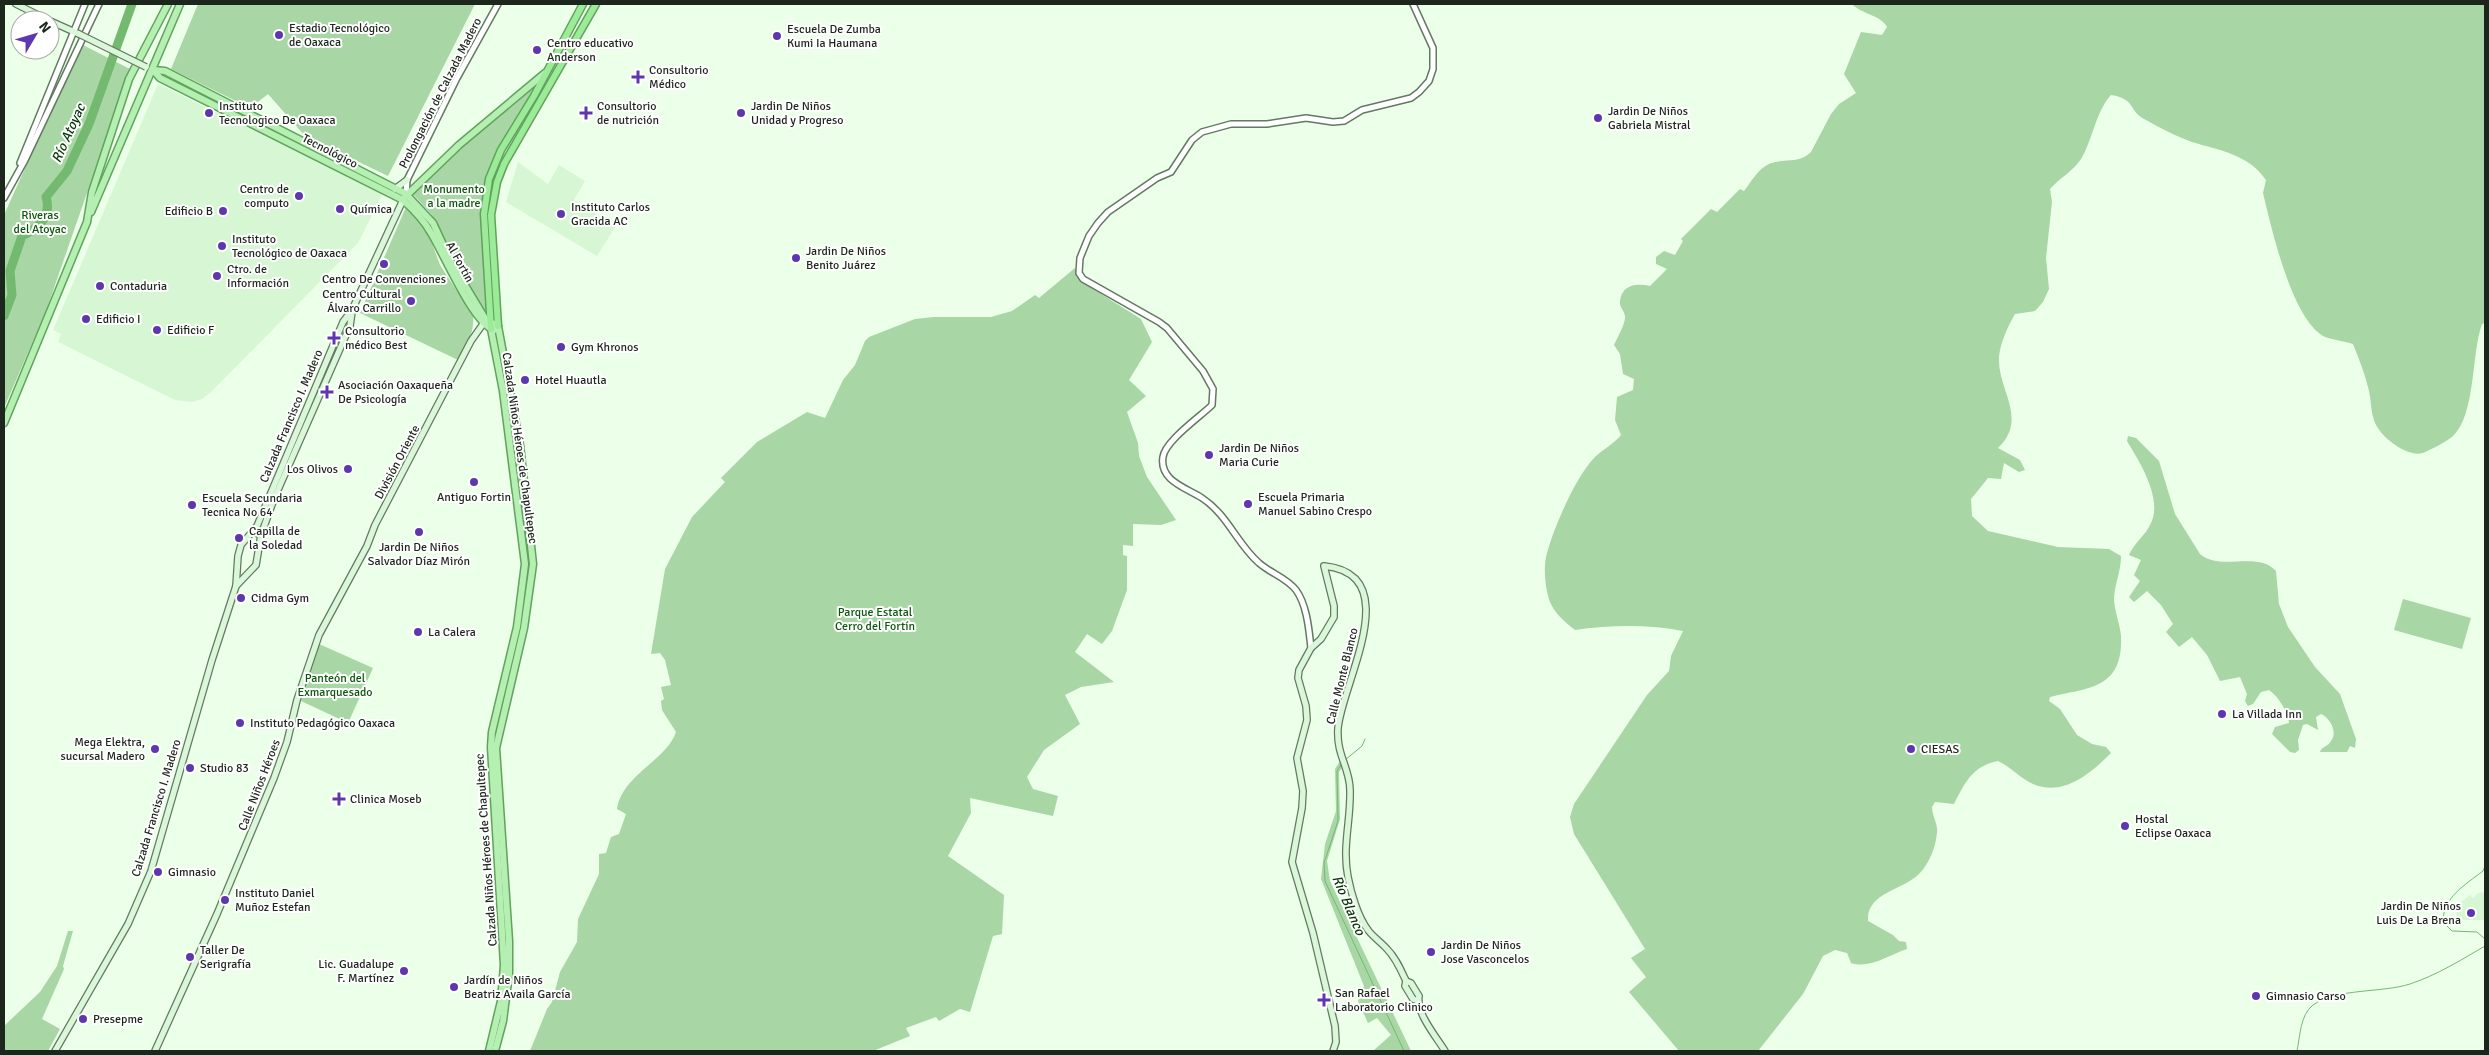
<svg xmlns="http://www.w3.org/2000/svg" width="2489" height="1055" font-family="Signika,sans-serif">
  <rect width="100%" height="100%" fill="#ebffe9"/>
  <!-- built -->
  <g fill="#d7f6d4">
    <polygon points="158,84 383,193 358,243 211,392 202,399 192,402 175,400 58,342 61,334 53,330"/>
    <polygon points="518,162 548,184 559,165 585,181 574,200 616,226 597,256 506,202"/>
    <polygon points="2485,892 2485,920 2457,920 2456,906 2470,895 2473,898 2478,893"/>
  </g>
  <!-- green -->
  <g fill="#a8d6a4">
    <polygon points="198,4 475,4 388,176 305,136 268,94 250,108 171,69"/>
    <path d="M1852 4H2485V323L2482 324C2471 354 2476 416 2452 437 2444 443 2434 448 2425 452 2412 459 2388 442 2380 431 2370 419 2372 404 2369 391 2365 374 2359 359 2353 344 2345 341 2327 339 2323 336 2291 316 2272 230 2263 193L2266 180C2248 154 2221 151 2192 142 2175 136 2159 127 2144 119 2128 110 2136 99 2111 95 2096 111 2093 139 2081 159 2073 171 2060 178 2050 189L2052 202 2046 258 2049 289 2043 302 2035 311 2015 314C2008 326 2000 343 1999 357 1997 390 2029 418 1998 448L2020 460 2025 470 2019 472 2004 463 2001 479 1988 478 1971 499 1972 516 1988 531 2058 547 2109 549 2121 556C2121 571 2115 583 2114 598 2114 611 2120 623 2121 636 2123 689 2090 687 2050 697L2049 701 2060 709 2077 735 2092 744 2106 747 2111 753C2091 773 2064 797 2033 784 2020 778 2011 767 1998 761 1972 766 1965 783 1954 804L1935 802 1932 807C1932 816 1938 824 1937 832 1936 847 1929 864 1919 874 1903 890 1866 893 1868 921L1893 935 1899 941 1906 942 1907 949C1889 955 1870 969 1851 963L1847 953 1835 950 1823 956 1803 994 1758 1051H1679L1629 992 1646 977 1631 958 1645 949 1574 834 1570 817 1574 804 1647 695 1669 671 1671 656 1683 631C1649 624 1610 625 1575 630 1565 622 1555 614 1550 602 1545 589 1543 566 1547 553 1554 527 1576 476 1595 457 1603 449 1614 444 1621 435L1615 420 1617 397 1633 390 1634 379 1623 374 1620 354 1614 345C1617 338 1626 323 1625 316 1624 310 1619 307 1620 301 1622 284 1637 283 1650 286L1667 269 1656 264V257L1664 251 1675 255 1683 241 1681 239 1711 209 1717 212 1740 189 1744 191C1751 182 1758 169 1769 164 1783 158 1800 164 1811 152L1831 114 1839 104 1856 93 1844 74 1861 32 1882 35 1887 27C1881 15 1861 14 1852 4Z"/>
    <polygon points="81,44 130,69 46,311 4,408 4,215"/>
    <polygon points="535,86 518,119 485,192 486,313 484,313 452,261 432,215 413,194 468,141"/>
    <path d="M406 207 418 217 429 235 440 265 473 316C475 333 466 345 458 360L360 313Z"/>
    <path d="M1075 268 1082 282 1141 319 1152 342 1129 380 1146 396 1127 412 1138 443 1139 456 1147 477 1176 520 1161 525 1133 524V546L1123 545V555L1127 556V590L1112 631 1102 644 1087 634 1075 652 1114 682 1081 687 1065 695 1080 724 1044 750 1027 777 1033 789 1058 796 1053 816 970 798 971 813 948 856 1004 895 1002 934 993 936 970 1012 960 1009 939 1021 936 1017 906 1028 910 1036 873 1051H530L547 1009 552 1002 560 972 577 942 578 919 599 874V854L606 853 611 837 619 834 626 814 617 809C622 775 667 760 676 732L662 710 661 701 664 699 661 687 671 685 665 660 660 653 651 654 665 569 692 517 725 482 721 478 757 442 807 412 825 418 843 380 855 365 865 341 869 337 915 319 934 317H991L1012 311 1035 295 1039 298Z"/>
    <path d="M2128 436 2136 438 2159 461 2175 514 2200 554C2221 572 2257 550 2276 571L2279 604 2288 627 2315 667 2340 694 2356 739 2355 748 2350 746 2347 752H2320C2322 746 2328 747 2331 741 2338 732 2330 718 2321 714L2316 717 2318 730 2307 724 2303 725 2298 740 2299 750 2295 753 2290 752 2272 734 2275 727 2289 723C2288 712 2278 696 2269 690L2261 692 2253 704 2248 706 2245 701 2247 694 2240 677 2220 681 2207 655 2192 637 2179 647 2166 632 2173 624 2161 605 2147 591 2134 602 2129 597 2140 581 2134 575 2141 560 2129 555C2134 543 2146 535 2151 523 2163 498 2139 461 2127 441Z"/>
    <polygon points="2403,599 2471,618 2462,649 2394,630"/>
    <polygon points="319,644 373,668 348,723 301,701"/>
    <polygon points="1340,761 1343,766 1339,772 1340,819 1327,861 1330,881 1411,1051 1374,1050 1391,1035 1377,1018 1368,1023 1358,1001 1364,986 1321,879 1325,844 1336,811 1335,769"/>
    <polygon points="68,931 73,931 63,966 64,969 42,1019 60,1029 48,1051 4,1051 4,1026 40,992 57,966"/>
  </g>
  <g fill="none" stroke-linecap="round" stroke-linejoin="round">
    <!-- stream -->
    <g stroke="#74b970" stroke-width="1">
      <polyline points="1345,760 1362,746 1365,739"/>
      <polyline points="1341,765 1337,771 1338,821 1324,863 1325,881 1404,1051"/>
      <path d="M2485 866 2483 871C2465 885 2443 897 2443 922L2452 931 2477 932 2485 939"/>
      <path d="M2297 1051C2300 1037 2300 1015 2313 1005 2337 988 2382 993 2410 984 2437 975 2461 960 2485 946"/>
    </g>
    <!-- river -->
    <path stroke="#74b970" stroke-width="9" d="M4 316 12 295 10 271 22 236C39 228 52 216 46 197L67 171 89 124 132 4"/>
    <defs>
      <g id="tertiary">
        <polyline points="20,163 85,4"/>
        <polyline points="406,194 407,180 457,78 498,4"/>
        <polyline points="4,198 25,160 99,4"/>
        <path d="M1311 648C1309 630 1307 605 1296 590 1287 578 1270 573 1259 563 1237 544 1228 515 1202 498 1187 488 1159 481 1163 457 1165 441 1200 417 1212 405L1213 389 1203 371 1167 328 1159 322 1083 279 1079 273 1080 258 1089 236 1098 223 1108 212 1157 178 1171 172 1192 140 1202 132 1231 124H1267L1306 118 1333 122 1344 121 1362 110 1411 98 1419 92 1429 81 1433 69V48L1413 4"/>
      </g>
      <g id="secondary">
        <polyline points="16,4 48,20"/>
        <polyline points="50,21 79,34"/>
        <polyline points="395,189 407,180"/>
        <polyline points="236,586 256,565 261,535 274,499 350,326 352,312"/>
        <path d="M1406 981 1411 983 1419 996C1416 1013 1435 1035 1445 1051"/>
        <polyline points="1406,981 1405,986 1413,999 1418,1001"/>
        <polyline points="55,1051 128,924 151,871 212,660 236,586 238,556 241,545 257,526 343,322 352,310 403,200"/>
        <polyline points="155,1051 217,914 274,778 287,742 297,700 319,635 367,546 375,525 471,341 483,324"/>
        <path d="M1333 1051 1336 1042 1335 1026 1313 933 1292 862 1302 808 1303 791 1297 758 1307 720 1306 706 1298 678 1299 670 1311 648 1321 639 1334 617V606L1324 566C1407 574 1342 683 1338 728 1336 755 1350 768 1350 790 1351 820 1342 847 1348 877 1351 893 1358 917 1368 930 1373 937 1381 942 1387 949 1396 958 1401 970 1406 981"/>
      </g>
      <g id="primary">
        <polyline points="153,70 165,71 406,194 433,223 451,262 486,320 498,326 520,445 533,564 524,628 496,748 509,941 509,974 503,1021 495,1051"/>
        <path d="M153 70 160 78 403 200C414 210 424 220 431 233 444 254 473 323 494 330"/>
        <polyline points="405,197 459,145 545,73"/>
        <polyline points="91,212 180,4"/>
        <polyline points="4,423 87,222 92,192 129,79 168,4"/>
        <polyline points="253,531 261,535"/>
        <polyline points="489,1051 501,1001 504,965 491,747 492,732 517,627 525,564 503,391 491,329"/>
      </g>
      <g id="trunk">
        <polyline points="498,326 491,215 497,182 504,164 596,4"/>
        <polyline points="491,329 484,214 489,179 501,150 534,96 583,4"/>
      </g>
    </defs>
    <!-- tertiary casing -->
    <use href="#tertiary" stroke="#637961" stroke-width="8"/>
    <!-- secondary casing -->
    <use href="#secondary" stroke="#637961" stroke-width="8"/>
    <!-- primary casing -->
    <use href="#primary" stroke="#60a35c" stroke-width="9"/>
    <!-- trunk casing -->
    <use href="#trunk" stroke="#60a35c" stroke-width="9"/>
    <!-- tertiary -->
    <use href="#tertiary" stroke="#fff" stroke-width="5"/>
    <!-- secondary -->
    <use href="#secondary" stroke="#daf8d9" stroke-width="5.5"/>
    <!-- primary -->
    <use href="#primary" stroke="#b5f0b2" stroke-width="6"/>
    <!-- trunk -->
    <use href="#trunk" stroke="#9ceb98" stroke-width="6"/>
    <defs>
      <polyline id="secondary-bridge" points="79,34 146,67"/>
    </defs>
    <!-- secondary-bridge casing -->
    <use href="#secondary-bridge" stroke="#637961" stroke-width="8" stroke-linecap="butt"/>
    <!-- secondary-bridge -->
    <use href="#secondary-bridge" stroke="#daf8d9" stroke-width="5.5"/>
  </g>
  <!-- markers -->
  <g fill="#5e37af" stroke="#fff" stroke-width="2">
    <circle cx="279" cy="35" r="5"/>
    <circle cx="777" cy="36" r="5"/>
    <circle cx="537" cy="50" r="5"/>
    <path d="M635.5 69.5h5v5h5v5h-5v5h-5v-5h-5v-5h5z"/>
    <circle cx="209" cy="113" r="5"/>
    <path d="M583.5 105.5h5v5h5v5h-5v5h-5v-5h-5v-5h5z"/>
    <circle cx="741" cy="113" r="5"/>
    <circle cx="1598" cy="118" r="5"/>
    <circle cx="299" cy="196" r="5"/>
    <circle cx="340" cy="209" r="5"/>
    <circle cx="223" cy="211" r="5"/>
    <circle cx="561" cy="214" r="5"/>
    <circle cx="222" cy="246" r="5"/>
    <circle cx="796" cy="258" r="5"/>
    <circle cx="384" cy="264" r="5"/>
    <circle cx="217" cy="276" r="5"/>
    <circle cx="100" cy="286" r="5"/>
    <circle cx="411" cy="301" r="5"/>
    <circle cx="86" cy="319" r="5"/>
    <circle cx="157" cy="330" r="5"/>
    <path d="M331.5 330.5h5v5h5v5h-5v5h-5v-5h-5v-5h5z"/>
    <circle cx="561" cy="347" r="5"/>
    <circle cx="525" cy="380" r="5"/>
    <path d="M324.5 384.5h5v5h5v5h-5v5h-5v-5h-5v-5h5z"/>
    <circle cx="1209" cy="455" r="5"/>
    <circle cx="348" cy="469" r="5"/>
    <circle cx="474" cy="482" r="5"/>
    <circle cx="1248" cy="504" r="5"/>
    <circle cx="192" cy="505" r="5"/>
    <circle cx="419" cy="532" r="5"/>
    <circle cx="239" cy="538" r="5"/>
    <circle cx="241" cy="598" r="5"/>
    <circle cx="418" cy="632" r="5"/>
    <circle cx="2222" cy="714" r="5"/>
    <circle cx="240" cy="723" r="5"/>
    <circle cx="155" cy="749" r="5"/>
    <circle cx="1911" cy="749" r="5"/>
    <circle cx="190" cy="768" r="5"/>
    <path d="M336.5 791.5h5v5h5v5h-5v5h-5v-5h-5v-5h5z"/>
    <circle cx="2125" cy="826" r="5"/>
    <circle cx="158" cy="872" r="5"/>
    <circle cx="225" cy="900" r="5"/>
    <circle cx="2471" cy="913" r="5"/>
    <circle cx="1431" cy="952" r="5"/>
    <circle cx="190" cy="957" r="5"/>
    <circle cx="404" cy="971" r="5"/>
    <circle cx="454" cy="987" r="5"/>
    <circle cx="2256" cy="996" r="5"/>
    <path d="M1321.5 992.5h5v5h5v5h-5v5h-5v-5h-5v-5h5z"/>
    <circle cx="83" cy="1019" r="5"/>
  </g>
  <g text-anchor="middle" stroke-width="4" stroke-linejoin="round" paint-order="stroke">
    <!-- poi labels -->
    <g font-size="12" fill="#1d261c" stroke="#fff" text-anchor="start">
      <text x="289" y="32">Estadio Tecnológico<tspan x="289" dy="14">de Oaxaca</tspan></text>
      <text x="787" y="33">Escuela De Zumba<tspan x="787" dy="14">Kumi Ia Haumana</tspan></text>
      <text x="547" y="47">Centro educativo<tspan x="547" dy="14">Anderson</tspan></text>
      <text x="649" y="74">Consultorio<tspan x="649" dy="14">Médico</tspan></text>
      <text x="219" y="110">Instituto<tspan x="219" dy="14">Tecnologico De Oaxaca</tspan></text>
      <text x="597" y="110">Consultorio<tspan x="597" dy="14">de nutrición</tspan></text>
      <text x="751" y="110">Jardin De Niños<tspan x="751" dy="14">Unidad y Progreso</tspan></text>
      <text x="1608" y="115">Jardin De Niños<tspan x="1608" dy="14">Gabriela Mistral</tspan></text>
      <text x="289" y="193" text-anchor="end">Centro de<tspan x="289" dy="14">computo</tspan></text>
      <text x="571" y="211">Instituto Carlos<tspan x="571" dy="14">Gracida AC</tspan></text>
      <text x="350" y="213">Química</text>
      <text x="213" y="215" text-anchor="end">Edificio B</text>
      <text x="232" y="243">Instituto<tspan x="232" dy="14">Tecnológico de Oaxaca</tspan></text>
      <text x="806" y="255">Jardin De Niños<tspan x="806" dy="14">Benito Juárez</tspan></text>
      <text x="227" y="273">Ctro. de<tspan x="227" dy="14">Información</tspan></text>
      <text x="384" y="283" text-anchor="middle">Centro De Convenciones</text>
      <text x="110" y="290">Contaduria</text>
      <text x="401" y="298" text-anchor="end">Centro Cultural<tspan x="401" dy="14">Álvaro Carrillo</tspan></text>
      <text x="96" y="323">Edificio I</text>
      <text x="167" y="334">Edificio F</text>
      <text x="345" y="335">Consultorio<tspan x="345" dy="14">médico Best</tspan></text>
      <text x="571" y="351">Gym Khronos</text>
      <text x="535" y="384">Hotel Huautla</text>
      <text x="338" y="389">Asociación Oaxaqueña<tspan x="338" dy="14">De Psicología</tspan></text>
      <text x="1219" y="452">Jardin De Niños<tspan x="1219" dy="14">Maria Curie</tspan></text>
      <text x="338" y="473" text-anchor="end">Los Olivos</text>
      <text x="474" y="501" text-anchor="middle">Antiguo Fortin</text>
      <text x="1258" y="501">Escuela Primaria<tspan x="1258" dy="14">Manuel Sabino Crespo</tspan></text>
      <text x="202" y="502">Escuela Secundaria<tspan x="202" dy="14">Tecnica No 64</tspan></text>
      <text x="249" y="535">Capilla de<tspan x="249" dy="14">la Soledad</tspan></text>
      <text x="419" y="551" text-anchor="middle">Jardin De Niños<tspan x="419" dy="14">Salvador Díaz Mirón</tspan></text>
      <text x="251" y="602">Cidma Gym</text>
      <text x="428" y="636">La Calera</text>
      <text x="2232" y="718">La Villada Inn</text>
      <text x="250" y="727">Instituto Pedagógico Oaxaca</text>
      <text x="145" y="746" text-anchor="end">Mega Elektra,<tspan x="145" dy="14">sucursal Madero</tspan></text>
      <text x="1921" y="753">CIESAS</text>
      <text x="200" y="772">Studio 83</text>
      <text x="350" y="803">Clinica Moseb</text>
      <text x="2135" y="823">Hostal<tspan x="2135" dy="14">Eclipse Oaxaca</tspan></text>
      <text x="168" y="876">Gimnasio</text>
      <text x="235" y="897">Instituto Daniel<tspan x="235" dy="14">Muñoz Estefan</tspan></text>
      <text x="2461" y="910" text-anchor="end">Jardin De Niños<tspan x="2461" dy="14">Luis De La Brena</tspan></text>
      <text x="1441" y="949">Jardin De Niños<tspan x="1441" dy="14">Jose Vasconcelos</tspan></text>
      <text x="200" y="954">Taller De<tspan x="200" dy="14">Serigrafía</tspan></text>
      <text x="394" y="968" text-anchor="end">Lic. Guadalupe<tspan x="394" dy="14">F. Martínez</tspan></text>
      <text x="464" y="984">Jardín de Niños<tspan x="464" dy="14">Beatriz Availa García</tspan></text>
      <text x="1335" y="997">San Rafael<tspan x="1335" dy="14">Laboratorio Clinico</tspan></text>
      <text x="2266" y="1000">Gimnasio Carso</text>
      <text x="93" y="1023">Presepme</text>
    </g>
    <!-- street labels -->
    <g font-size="12" fill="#1d261c" stroke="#fff">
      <text transform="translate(440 93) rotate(-63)" y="4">Prolongación de Calzada Madero</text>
      <text transform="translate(330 151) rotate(27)" y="4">Tecnológico</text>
      <text transform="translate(460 262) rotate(61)" y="4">Al Fortín</text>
      <text transform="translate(291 416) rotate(-67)" y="4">Calzada Francisco I. Madero</text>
      <text transform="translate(520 448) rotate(82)" y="4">Calzada Niños Héroes de Chapultepec</text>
      <text transform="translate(397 462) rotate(-62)" y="4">División Oriente</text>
      <text transform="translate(1342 676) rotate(-76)" y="4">Calle Monte Blanco</text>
      <text transform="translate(259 785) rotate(-69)" y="4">Calle Niños Héroes</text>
      <text transform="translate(156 808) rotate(-73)" y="4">Calzada Francisco I. Madero</text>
      <text transform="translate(486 850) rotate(-94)" y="4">Calzada Niños Héroes de Chapultepec</text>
    </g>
    <!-- park labels -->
    <g font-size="12" fill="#0c560d" stroke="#fff">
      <text x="454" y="193">Monumento<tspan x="454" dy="14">a la madre</tspan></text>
      <text x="40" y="219">Riveras<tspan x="40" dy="14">del Atoyac</tspan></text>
      <text x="875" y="616">Parque Estatal<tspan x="875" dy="14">Cerro del Fortín</tspan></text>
      <text x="335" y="682">Panteón del<tspan x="335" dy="14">Exmarquesado</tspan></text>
    </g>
    <!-- water labels -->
    <g font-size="14" font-style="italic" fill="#053805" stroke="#fff">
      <text transform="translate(68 133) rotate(-66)" y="5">Río Atoyac</text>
      <text transform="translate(1349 905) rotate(67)" y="5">Río Blanco</text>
    </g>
  </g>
  <!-- border -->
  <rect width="2489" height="1055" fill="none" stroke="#1d261c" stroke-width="10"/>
  <!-- north arrow -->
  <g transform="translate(35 35) rotate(52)"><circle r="24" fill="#ffffff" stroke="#a5a8a4"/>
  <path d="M0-4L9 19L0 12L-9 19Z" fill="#5e37af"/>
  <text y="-8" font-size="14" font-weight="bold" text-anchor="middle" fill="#1d261c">N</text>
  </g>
</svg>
